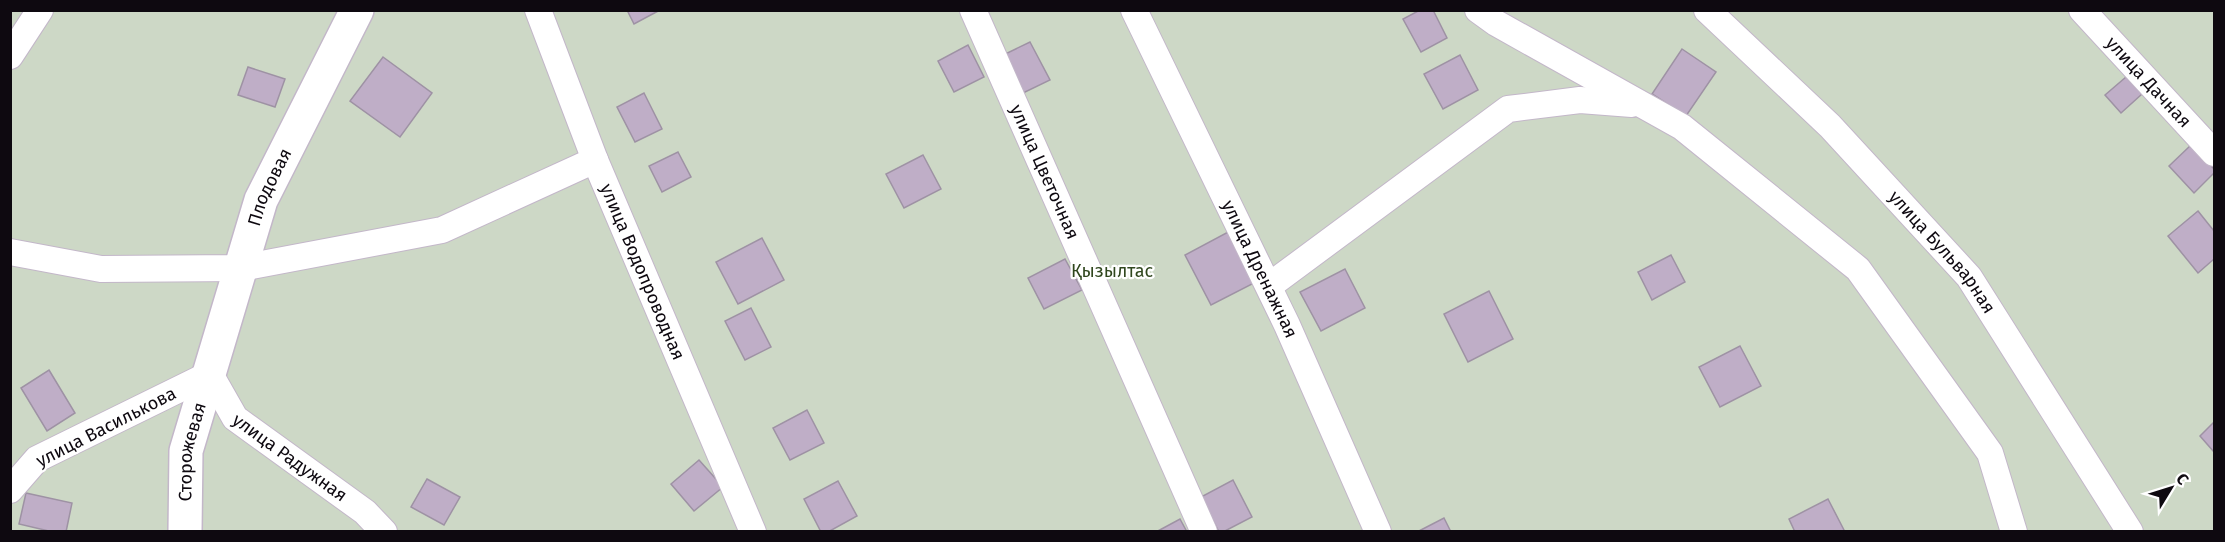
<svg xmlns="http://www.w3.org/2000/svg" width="2225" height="542" font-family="'Fira Sans',sans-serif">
  <rect width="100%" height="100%" fill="#f3e6f9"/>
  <!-- green -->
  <rect fill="#cdd8c6" x="11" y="11" width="2203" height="520"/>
  <!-- building -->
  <g fill="#bfaec7" stroke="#9e92a4" stroke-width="1.5">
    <polygon points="627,10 660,10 634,24"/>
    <polygon points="1420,10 1433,10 1447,38 1421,52 1403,19"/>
    <polygon points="1030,42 1050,80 1021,94 1001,56"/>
    <polygon points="968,45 984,77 954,92 938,61"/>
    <polygon points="1682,49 1716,72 1686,116 1652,94"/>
    <polygon points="1460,55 1478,90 1443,109 1424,74"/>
    <polygon points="383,57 432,93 400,137 350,101"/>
    <polygon points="248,67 285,79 275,107 238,95"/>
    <polygon points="2126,77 2142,94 2121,113 2105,95"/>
    <polygon points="644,93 662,129 635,142 617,107"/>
    <polygon points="2191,145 2214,169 2214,173 2194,193 2169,166"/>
    <polygon points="678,152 691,177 662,192 649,166"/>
    <polygon points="923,155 941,189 904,208 886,174"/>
    <polygon points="2198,211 2214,231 2214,259 2198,273 2168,236"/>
    <polygon points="1230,231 1256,282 1211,305 1185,255"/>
    <polygon points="762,238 784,280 738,304 716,262"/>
    <polygon points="1671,255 1685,282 1652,300 1638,272"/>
    <polygon points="1065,259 1082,290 1044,309 1028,278"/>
    <polygon points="1345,269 1365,308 1321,331 1300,292"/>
    <polygon points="1489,291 1513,339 1468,362 1444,314"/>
    <polygon points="751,308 771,347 745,360 725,321"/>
    <polygon points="1740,346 1761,386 1720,407 1699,367"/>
    <polygon points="49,370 75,413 47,431 21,388"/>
    <polygon points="807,410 824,443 790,460 773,428"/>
    <polygon points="2214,422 2214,452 2200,436"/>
    <polygon points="699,460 723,487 694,511 671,484"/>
    <polygon points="427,479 460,497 444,525 411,507"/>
    <polygon points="1233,480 1252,517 1223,532 1219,532 1201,497"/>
    <polygon points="838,481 857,516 828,532 821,532 804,499"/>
    <polygon points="26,493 72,503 66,532 53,532 19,524"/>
    <polygon points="1828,499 1845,532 1795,532 1789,519"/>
    <polygon points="1444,518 1451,532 1417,532"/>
    <polygon points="1180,519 1187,532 1156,532"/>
  </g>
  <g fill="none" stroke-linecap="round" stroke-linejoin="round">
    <defs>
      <g id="minor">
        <path id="s1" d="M538 10 595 160 753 532"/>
        <path id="s2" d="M973 10 1204 532"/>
        <path id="s3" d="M1134 10 1287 325 1378 532"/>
        <polyline points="1478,10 1496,23 1682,127 1858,269 1990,453 2014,532"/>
        <path id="s4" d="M1707 10 1830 126 1969 277 2130 532"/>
        <path id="s5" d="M2082 10 2214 153"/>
        <polyline points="10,56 40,10"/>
        <polyline points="10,252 101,269 241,268 442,230 595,160"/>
        <polyline points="1269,286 1508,109 1580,100 1632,104"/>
        <path id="s6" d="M10 490 37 459 210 374 235 418 365 512 384 532"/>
      </g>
      <g id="tertiary">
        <path id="s7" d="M185 532 186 451 261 200 357 10"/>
      </g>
    </defs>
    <!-- minor casing -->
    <use href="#minor" stroke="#c3b7c9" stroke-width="28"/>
    <!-- tertiary casing -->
    <use href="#tertiary" stroke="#c3b7c9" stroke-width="36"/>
    <!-- minor -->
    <use href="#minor" stroke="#fff" stroke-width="26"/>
    <!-- tertiary -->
    <use href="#tertiary" stroke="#fff" stroke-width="33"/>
  </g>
  <g text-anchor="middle" stroke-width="4.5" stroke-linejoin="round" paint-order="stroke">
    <!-- street labels -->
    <g font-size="18" fill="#0e0910" stroke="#fff">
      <text dy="6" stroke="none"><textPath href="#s5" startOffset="98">улица Дачная</textPath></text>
      <text dy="6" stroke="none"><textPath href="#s2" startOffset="177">улица Цветочная</textPath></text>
      <text dy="6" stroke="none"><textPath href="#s7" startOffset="358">Плодовая</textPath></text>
      <text dy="6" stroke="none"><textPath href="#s4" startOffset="338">улица Бульварная</textPath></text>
      <text dy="6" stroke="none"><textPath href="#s3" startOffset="288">улица Дренажная</textPath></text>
      <text dy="6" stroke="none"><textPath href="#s1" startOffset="282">улица Водопроводная</textPath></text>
      <text transform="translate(106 427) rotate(-27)" y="6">улица Василькова</text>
      <text dy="6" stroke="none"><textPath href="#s7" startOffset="81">Сторожевая</textPath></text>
      <text dy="6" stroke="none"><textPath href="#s6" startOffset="352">улица Радужная</textPath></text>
    </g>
    <!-- park labels -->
    <g font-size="18" fill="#30471e" stroke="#fff">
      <text x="1112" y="277">Қызылтас</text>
    </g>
  </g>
  <!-- border -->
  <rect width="2225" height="542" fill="none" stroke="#0e0910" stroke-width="24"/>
  <!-- north arrow -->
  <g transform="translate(2171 488) rotate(52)" stroke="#ffffff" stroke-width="4.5" paint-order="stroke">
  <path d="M0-4.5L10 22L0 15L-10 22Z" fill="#0e0910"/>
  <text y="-9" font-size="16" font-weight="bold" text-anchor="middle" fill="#0e0910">С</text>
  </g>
</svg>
